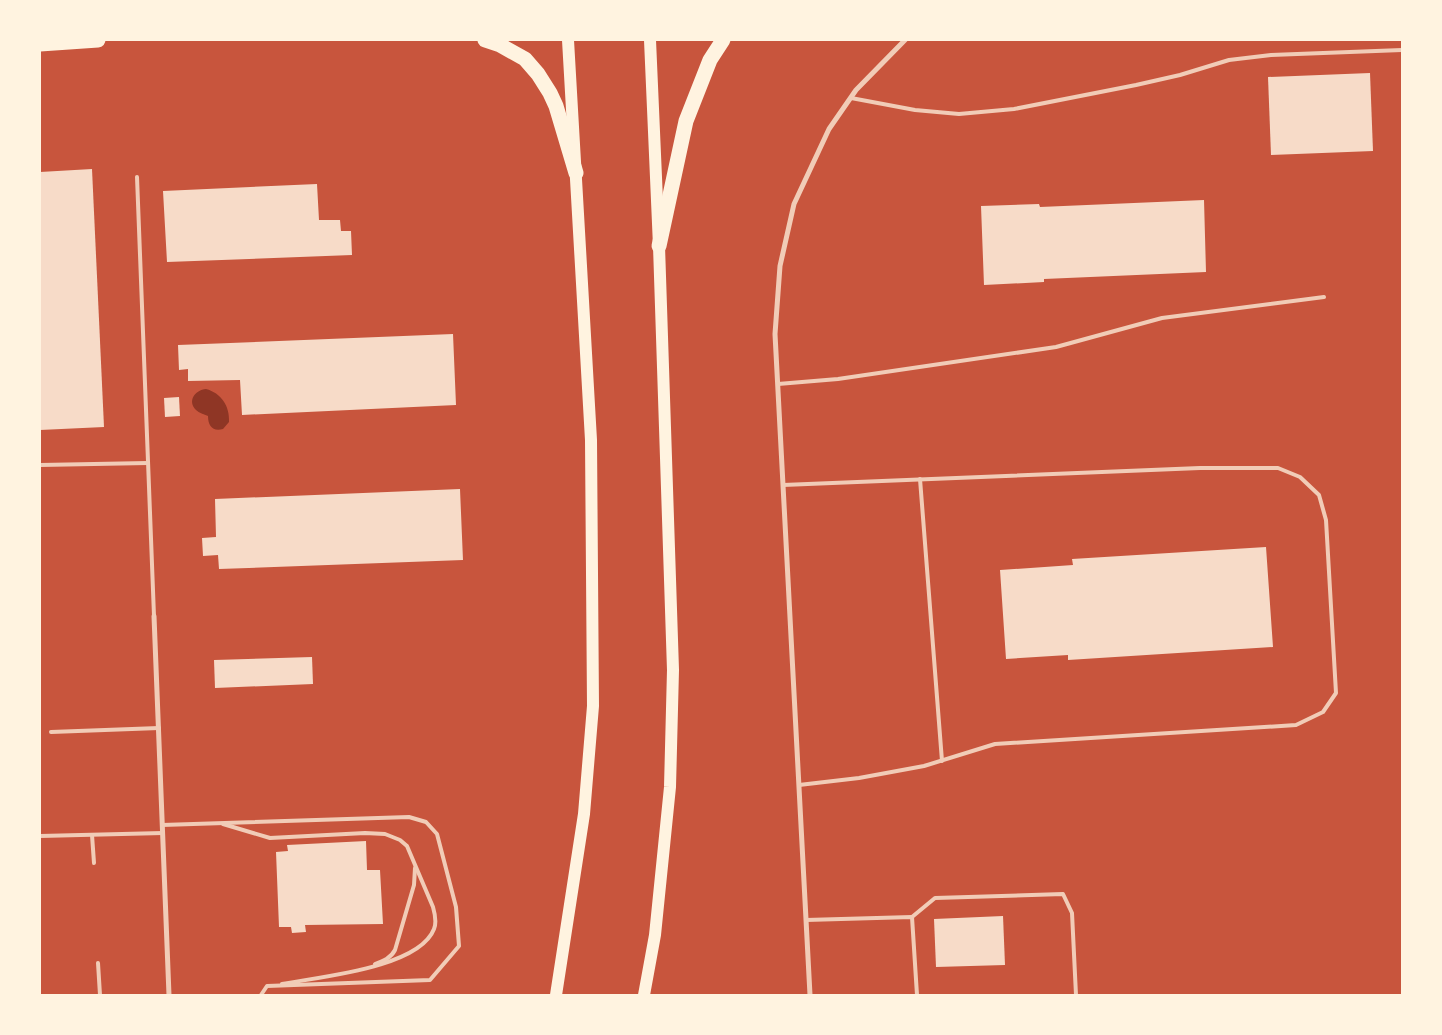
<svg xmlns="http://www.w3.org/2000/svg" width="1442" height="1035" font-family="'Roboto Serif',serif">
  <rect width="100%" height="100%" fill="#c8553d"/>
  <!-- water -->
  <path fill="#8f3625" d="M206 389C221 393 230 406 229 422L223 429C213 432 208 426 208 416 204 414 199 413 196 410 187 401 195 390 206 389Z"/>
  <!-- building -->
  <g fill="#f7dbc8">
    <polygon points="1370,73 1373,151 1271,155 1268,77"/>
    <polygon points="92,169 104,427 40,430 40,172"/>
    <polygon points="317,184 319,220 340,220 341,231 351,231 352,255 167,262 163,191"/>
    <polygon points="1204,200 1206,272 1044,279 1044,282 984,285 981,206 1039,204 1040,207"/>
    <polygon points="453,334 456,405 242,415 240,380 188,381 188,369 179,370 178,345"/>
    <polygon points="179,397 180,416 165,417 164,398"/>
    <polygon points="460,489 463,560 219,569 218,555 203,556 202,538 216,537 215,499"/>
    <polygon points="1266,547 1273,647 1068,660 1068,655 1006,659 1000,570 1073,565 1072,559"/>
    <polygon points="312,657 313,684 215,688 214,660"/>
    <polygon points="366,841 367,870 380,870 383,924 305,925 306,932 292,933 291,927 279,927 276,852 288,851 287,845"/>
    <polygon points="1003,916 1005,965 936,967 934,919"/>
  </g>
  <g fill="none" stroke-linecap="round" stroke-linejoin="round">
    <!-- service -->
    <g stroke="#f1ccb7" stroke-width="4">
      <polyline points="851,98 915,110 959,114 1014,109 1136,85 1180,75 1229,60 1271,55 1402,50"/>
      <polyline points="137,177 154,616"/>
      <polyline points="778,384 838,379 1056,347 1162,318 1324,297"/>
      <polyline points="40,465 148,463"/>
      <polyline points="920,479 942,761"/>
      <polyline points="783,485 1200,468 1278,468 1300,477 1319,495 1326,520 1336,693 1323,712 1296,725 995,744 924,766 859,778 799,785"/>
      <polyline points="51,732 159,728"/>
      <path d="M223 824 270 838 365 833 385 834 400 840 407 846 433 907C435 914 437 922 434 929 419 968 318 977 282 984"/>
      <polyline points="162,825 409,817 426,822 437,834 456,907 459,946 430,980 267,986 261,995"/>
      <polyline points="92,835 94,863"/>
      <polyline points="40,836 163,833"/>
      <polyline points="912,917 935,898 1063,894 1072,913 1076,995"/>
      <polyline points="806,920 912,917 917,995"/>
      <polyline points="98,963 100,995"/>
      <path d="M375 964C383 961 391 958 395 950L414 885 415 868"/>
    </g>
    <!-- minor -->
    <g stroke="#f1ccb7" stroke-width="5">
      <polyline points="154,616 169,995"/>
      <polyline points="810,995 775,334 780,266 794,204 829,129 856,90 905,40"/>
    </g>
    <!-- primary -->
    <g stroke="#fff3e0" stroke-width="12">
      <polyline points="556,995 584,814 593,706 591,440 568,40"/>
      <polyline points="644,995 655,935 670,787 673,670 659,246 650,40"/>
    </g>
    <!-- motorway -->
    <g stroke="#fff3e0" stroke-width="15">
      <polyline points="485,40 500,45 525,59 538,74 550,93 556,106 576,173"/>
      <polyline points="40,44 98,40"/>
      <polyline points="659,246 686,121 710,60 723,40"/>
    </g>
  </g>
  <!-- border -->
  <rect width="1442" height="1035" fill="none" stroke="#fff3e0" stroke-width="82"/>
</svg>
